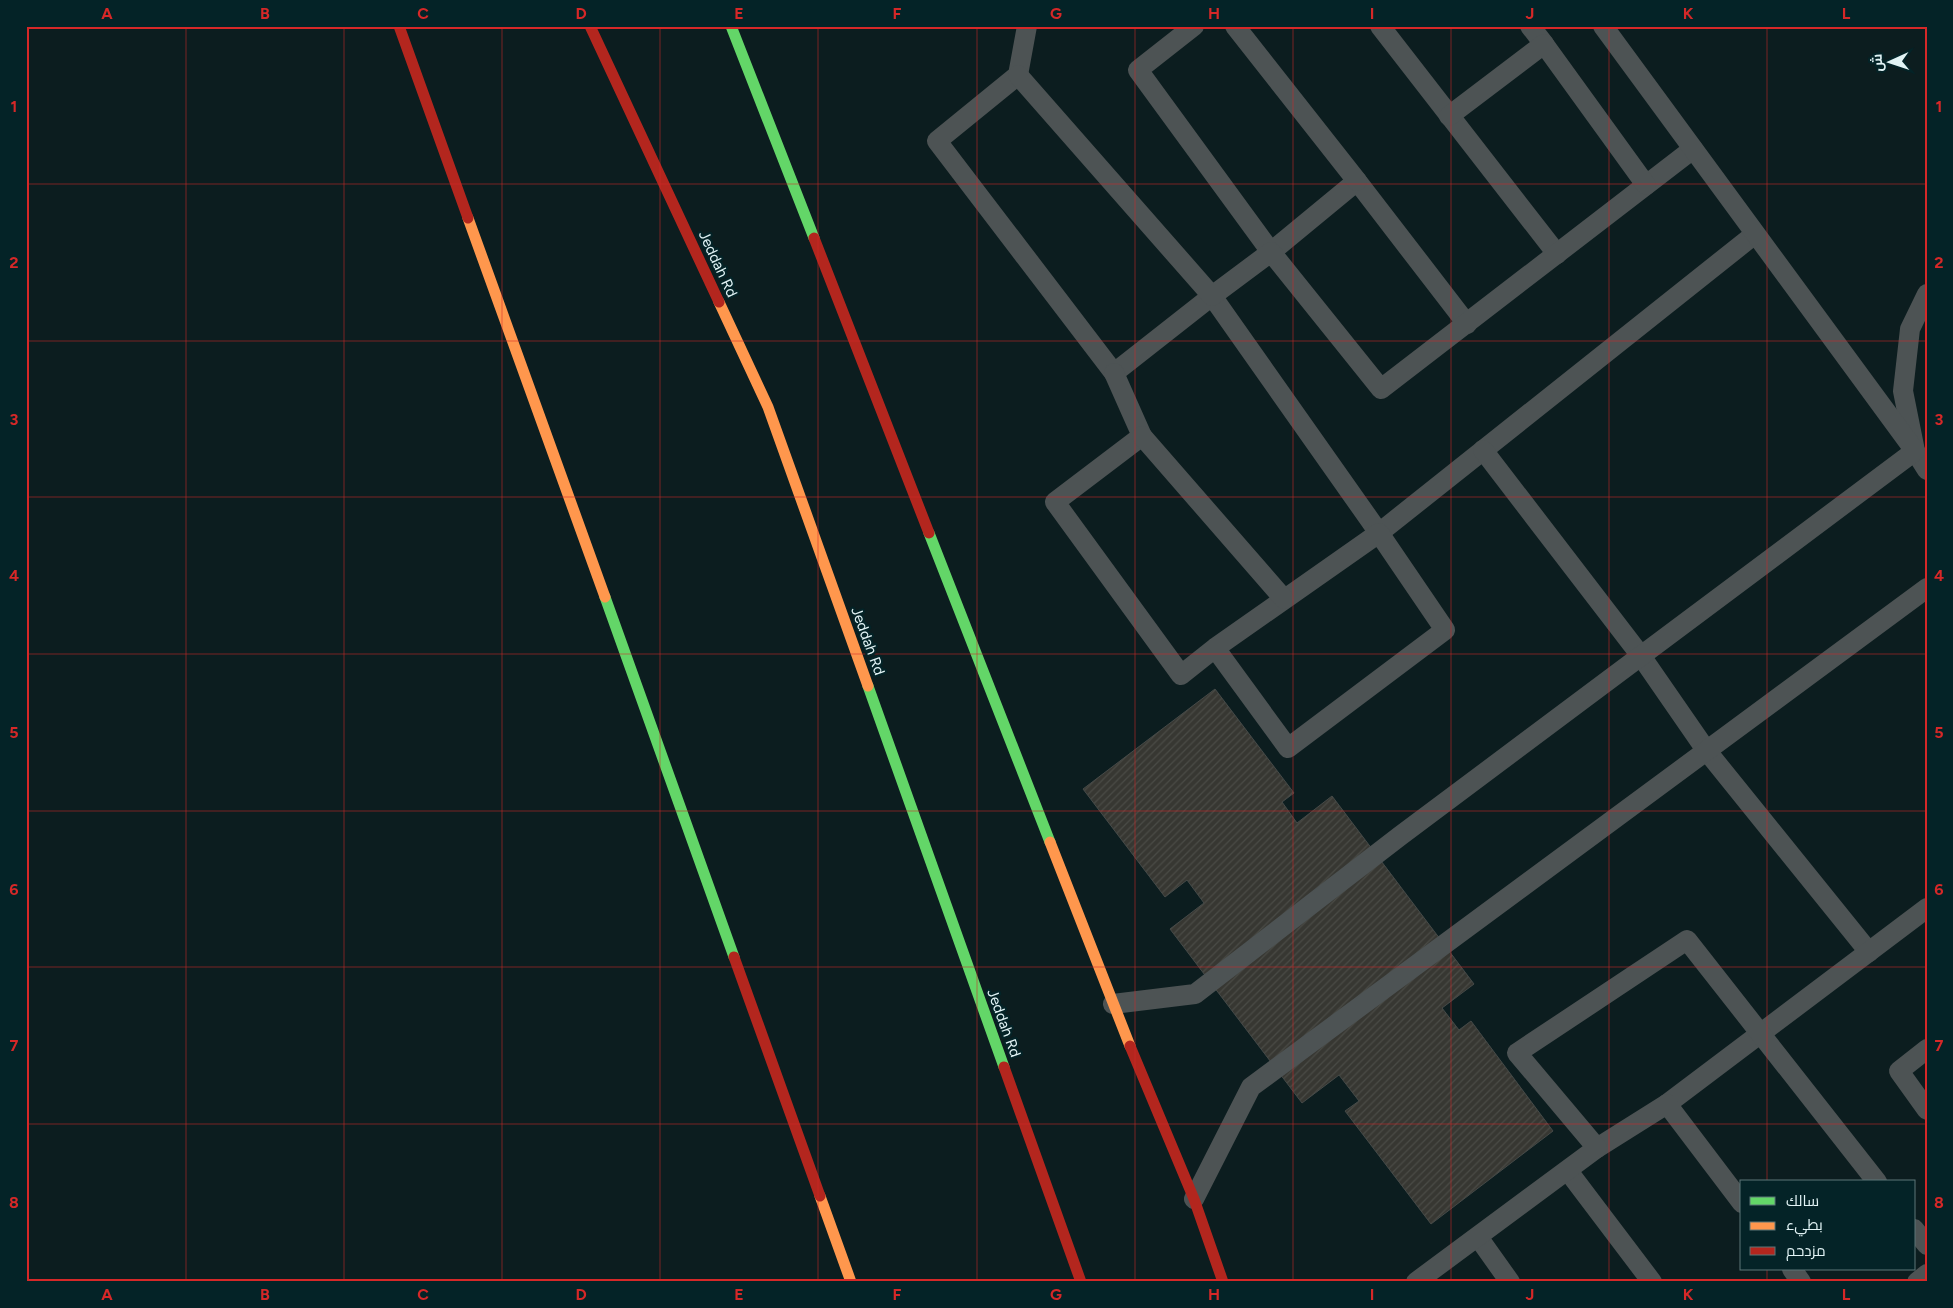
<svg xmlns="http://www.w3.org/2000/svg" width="1953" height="1308" font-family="Figtree,Cairo,sans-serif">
  <defs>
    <pattern id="building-hatch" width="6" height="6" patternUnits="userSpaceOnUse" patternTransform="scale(1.25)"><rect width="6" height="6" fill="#373732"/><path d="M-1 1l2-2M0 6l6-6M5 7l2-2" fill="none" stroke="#4a4b46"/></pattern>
  </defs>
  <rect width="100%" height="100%" fill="#0c1d1f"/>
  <!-- building -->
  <polygon fill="url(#building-hatch)" stroke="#464a48" points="1215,689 1294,793 1282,802 1297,823 1332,796 1474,984 1442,1008 1459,1030 1471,1021 1553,1131 1431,1224 1345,1111 1359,1101 1339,1075 1302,1103 1170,929 1204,903 1187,880 1165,897 1083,789"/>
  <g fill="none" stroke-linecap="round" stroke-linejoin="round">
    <!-- lane -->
    <g stroke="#4d5354" stroke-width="20">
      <polyline points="1027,26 1018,75 937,141 1114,373 1212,296 1379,533 1755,234"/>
      <polyline points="1194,26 1138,70 1271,252 1357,181 1467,324"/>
      <polyline points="1235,26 1357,181"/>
      <polyline points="1380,26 1557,254"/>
      <polyline points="1530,26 1544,44"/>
      <polyline points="1018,75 1212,296 1271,252 1381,389 1693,149"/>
      <polyline points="1449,116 1544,44 1646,185"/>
      <polyline points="1927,294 1910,329 1903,391 1915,451 1927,470"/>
      <polyline points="1114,373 1142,436 1055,502 1181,675 1215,648 1288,748 1445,630 1379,533 1215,648"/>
      <polyline points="1142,436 1284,599"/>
      <polyline points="1483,450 1641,656 1706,750 1869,952"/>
      <polyline points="1113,1004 1195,994 1400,836 1915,451 1603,26"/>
      <polyline points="1927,1049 1899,1071 1927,1110"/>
      <polyline points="1667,1104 1927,908"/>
      <polyline points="1597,1148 1667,1104 1742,1203"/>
      <polyline points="1568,1171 1652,1282"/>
      <polyline points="1194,1199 1251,1087 1927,588"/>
      <polyline points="1914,1229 1927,1245"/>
      <polyline points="1478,1237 1510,1282"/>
      <polyline points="1792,1269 1801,1282"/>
      <polyline points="1416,1282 1597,1148 1517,1053 1687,940 1877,1182"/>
      <polyline points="1917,1282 1927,1274"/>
    </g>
    <!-- fast -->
    <g stroke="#63d668" stroke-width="11">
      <polyline points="731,26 814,238"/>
      <polyline points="929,533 1050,842"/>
      <polyline points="605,597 734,957"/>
      <polyline points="868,686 1004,1067"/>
    </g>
    <!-- slow -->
    <g stroke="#ff974d" stroke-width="11">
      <polyline points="468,218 605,597"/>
      <polyline points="719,302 768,407 868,686"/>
      <polyline points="1050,842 1130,1046"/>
      <polyline points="820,1196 851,1282"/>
    </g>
    <!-- jam -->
    <g stroke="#b3261e" stroke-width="11">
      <polyline points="399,26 468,218"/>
      <polyline points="590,26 719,302"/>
      <polyline points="814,238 929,533"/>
      <polyline points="734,957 820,1196"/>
      <polyline points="1130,1046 1194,1199 1223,1282"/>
      <polyline points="1004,1067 1081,1282"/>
    </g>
  </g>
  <!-- grid -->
  <path fill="none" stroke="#d62828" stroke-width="1" stroke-opacity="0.55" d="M186 26V1282M344 26V1282M502 26V1282M660 26V1282M818 26V1282M977 26V1282M1135 26V1282M1293 26V1282M1451 26V1282M1609 26V1282M1767 26V1182M26 184H1927M26 341H1927M26 497H1927M26 654H1927M26 811H1927M26 967H1927M26 1124H1927M1767 1269V1282"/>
  <g text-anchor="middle" stroke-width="4.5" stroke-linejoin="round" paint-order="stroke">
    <!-- street labels -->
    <g font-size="15" fill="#e2f3f5" stroke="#042327">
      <text transform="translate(718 264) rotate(65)" y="5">Jeddah Rd</text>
      <text transform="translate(868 641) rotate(70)" y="5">Jeddah Rd</text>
      <text transform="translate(1004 1023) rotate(70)" y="5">Jeddah Rd</text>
    </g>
  </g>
  <!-- border -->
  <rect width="1953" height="1308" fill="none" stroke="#042327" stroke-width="55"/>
  <!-- legend -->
  <rect x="1740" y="1180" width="175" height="90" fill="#042327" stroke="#5d7679"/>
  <rect x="1750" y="1197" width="25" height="8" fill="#63d668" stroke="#5d7679"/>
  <text x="1786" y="1206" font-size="15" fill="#e2f3f5">سالك</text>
  <rect x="1750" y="1222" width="25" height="8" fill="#ff974d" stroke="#5d7679"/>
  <text x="1786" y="1230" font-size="15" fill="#e2f3f5">بطيء</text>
  <rect x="1750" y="1247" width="25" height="8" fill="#b3261e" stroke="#5d7679"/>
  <text x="1786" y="1256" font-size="15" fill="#e2f3f5">مزدحم</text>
  <!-- north arrow -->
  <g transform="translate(1890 62) rotate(267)" stroke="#042327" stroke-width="4" paint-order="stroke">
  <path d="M0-4L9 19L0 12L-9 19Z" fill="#e2f3f5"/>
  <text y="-8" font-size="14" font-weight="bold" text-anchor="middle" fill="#e2f3f5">ش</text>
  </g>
  <rect x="28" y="28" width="1898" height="1252" fill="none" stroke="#d62828" stroke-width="2"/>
  <g font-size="16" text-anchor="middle" font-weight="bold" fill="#d62828">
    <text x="107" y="19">A</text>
    <text x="265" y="19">B</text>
    <text x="423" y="19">C</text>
    <text x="581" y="19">D</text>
    <text x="739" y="19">E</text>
    <text x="897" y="19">F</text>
    <text x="1056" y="19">G</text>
    <text x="1214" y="19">H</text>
    <text x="1372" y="19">I</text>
    <text x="1530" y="19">J</text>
    <text x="1688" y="19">K</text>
    <text x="1846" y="19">L</text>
    <text x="14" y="112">1</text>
    <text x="1939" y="112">1</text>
    <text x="14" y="268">2</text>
    <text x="1939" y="268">2</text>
    <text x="14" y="425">3</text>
    <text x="1939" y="425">3</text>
    <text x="14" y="581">4</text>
    <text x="1939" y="581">4</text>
    <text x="14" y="738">5</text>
    <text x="1939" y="738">5</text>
    <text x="14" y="895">6</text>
    <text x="1939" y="895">6</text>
    <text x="14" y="1051">7</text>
    <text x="1939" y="1051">7</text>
    <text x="14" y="1208">8</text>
    <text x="1939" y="1208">8</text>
    <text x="107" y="1300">A</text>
    <text x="265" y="1300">B</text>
    <text x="423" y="1300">C</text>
    <text x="581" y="1300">D</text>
    <text x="739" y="1300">E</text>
    <text x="897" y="1300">F</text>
    <text x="1056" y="1300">G</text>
    <text x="1214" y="1300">H</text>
    <text x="1372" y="1300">I</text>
    <text x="1530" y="1300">J</text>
    <text x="1688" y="1300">K</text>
    <text x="1846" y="1300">L</text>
  </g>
</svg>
